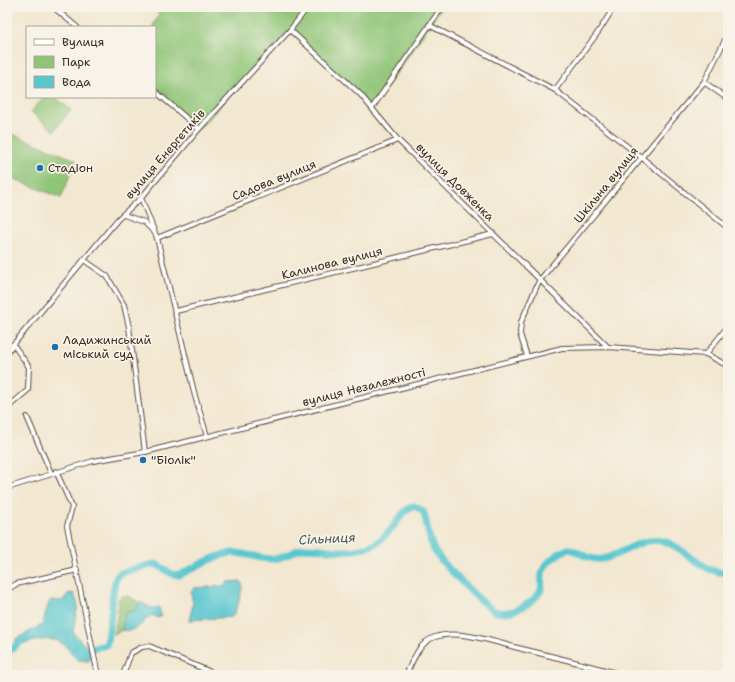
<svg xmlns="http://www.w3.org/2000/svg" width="735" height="682" font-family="'Shantell Sans',sans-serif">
  <rect width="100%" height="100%" fill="#f7f3e8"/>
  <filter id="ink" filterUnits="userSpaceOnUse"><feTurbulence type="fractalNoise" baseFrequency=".025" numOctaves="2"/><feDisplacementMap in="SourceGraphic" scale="8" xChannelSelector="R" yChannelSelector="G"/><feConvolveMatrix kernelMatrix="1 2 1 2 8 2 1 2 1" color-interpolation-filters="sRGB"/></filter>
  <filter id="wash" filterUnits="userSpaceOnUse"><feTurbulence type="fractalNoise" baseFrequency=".012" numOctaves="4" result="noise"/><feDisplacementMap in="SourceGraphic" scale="16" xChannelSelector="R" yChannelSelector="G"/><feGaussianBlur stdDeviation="0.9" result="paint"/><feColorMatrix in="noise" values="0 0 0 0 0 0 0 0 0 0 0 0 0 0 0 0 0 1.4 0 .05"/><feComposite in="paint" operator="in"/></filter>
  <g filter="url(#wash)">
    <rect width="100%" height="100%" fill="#f2e7d0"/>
    <!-- green -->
    <g fill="#8fc577" stroke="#65784a">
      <polygon points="152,7 442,7 372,108 290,30 199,129 155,91 155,27 152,27 159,15"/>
      <polygon points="44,97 55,97 71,110 54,131 31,112"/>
      <polygon points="7,132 76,160 61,198 7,176"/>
      <polygon points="121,596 128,596 138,602 138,608 125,616 122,630 114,634 119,605 118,599"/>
    </g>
    <!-- water -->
    <g fill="#5ac7d0" stroke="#4a7877">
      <path d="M241 581C245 587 236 611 232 617L189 620 193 604 191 592 194 588 223 586 228 582Z"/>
      <path d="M69 593 74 594 78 605 73 631C78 642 95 647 89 661L78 660C72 655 67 646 60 642 50 636 27 642 17 646L15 644 16 639 42 625 49 602 51 600 62 601Z"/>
      <path d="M140 602 152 608 159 607 161 616 158 618 152 615C143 621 136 634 122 630L125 613 136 610Z"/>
    </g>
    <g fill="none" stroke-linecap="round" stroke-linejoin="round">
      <!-- river -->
      <g stroke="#5ac7d0" stroke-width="7">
        <path d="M80 649 84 650 106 645C112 631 111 581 118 575 122 571 150 565 156 564L172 574 179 575C194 568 220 552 236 553 249 554 262 560 275 559 286 557 296 548 307 548 331 549 343 555 367 547 392 540 399 509 414 506L423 511C428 524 428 538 434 550 440 561 486 609 497 612 512 615 532 604 540 592 543 587 541 580 542 574 544 563 558 553 568 549 577 549 586 561 602 559 622 556 641 536 663 541 684 546 706 577 728 572"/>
        <polyline points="7,653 24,639"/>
      </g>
    </g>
  </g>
  <g filter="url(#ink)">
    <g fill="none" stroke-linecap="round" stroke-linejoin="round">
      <defs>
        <g id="minor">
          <polyline points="53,7 77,27"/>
          <polyline points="429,25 555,90 641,157 728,228"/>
          <polyline points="290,30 360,94 398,140 608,347"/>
          <polyline points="704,82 728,99"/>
          <polyline points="555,90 599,31 614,7"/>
          <polyline points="155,91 199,129"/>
          <polyline points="372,108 442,7"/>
          <polyline points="141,198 157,238 195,396 207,436"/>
          <polyline points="124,215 144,222 154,232"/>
          <polyline points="157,238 398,140"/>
          <polyline points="84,260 107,276 124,305 129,327 145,452"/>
          <polyline points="176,311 493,234"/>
          <polyline points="7,352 118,219 141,198 199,129 290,30 308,7"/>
          <polyline points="706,354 728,326"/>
          <polyline points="527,356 520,334 521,322 539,281 704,82 728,34"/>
          <polyline points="7,408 28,390 29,367 13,344"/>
          <polyline points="27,417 51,473"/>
          <polyline points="56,471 72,507 67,526 98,675"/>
          <polyline points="7,488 93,461 145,452 562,348 608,347 706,354 728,366"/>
          <polyline points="7,590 16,584 77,570"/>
          <polyline points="123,675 131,653 142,647 149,646 218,675"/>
          <path d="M406 675C412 662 419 642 435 637 460 629 497 643 522 649 556 657 590 666 624 675"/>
        </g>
      </defs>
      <!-- minor casing -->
      <use href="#minor" stroke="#564639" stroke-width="6"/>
      <!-- minor -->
      <use href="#minor" stroke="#fff" stroke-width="4"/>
    </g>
  </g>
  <!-- markers -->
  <g fill="#1f6fb2" stroke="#f7f3e8" stroke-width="1.5">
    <circle cx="40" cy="168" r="4"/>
    <circle cx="55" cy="347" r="4"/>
    <circle cx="143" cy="460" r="4"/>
  </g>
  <g text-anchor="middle" stroke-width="3.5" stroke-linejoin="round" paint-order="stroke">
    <!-- street labels -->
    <g font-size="12" fill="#3b2a1e" stroke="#f7f3e8">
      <text transform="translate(165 154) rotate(-49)" y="4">вулиця Енергетиків</text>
      <text transform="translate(274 180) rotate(-22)" y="4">Садова вулиця</text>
      <text transform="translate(455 182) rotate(45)" y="4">вулиця Довженка</text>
      <text transform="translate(606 185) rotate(-51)" y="4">Шкільна вулиця</text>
      <text transform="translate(332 263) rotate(-14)" y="4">Калинова вулиця</text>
      <text transform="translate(364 387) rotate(-14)" y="4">вулиця Незалежності</text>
    </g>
    <!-- poi labels -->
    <g font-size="12" fill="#3b2a1e" stroke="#f7f3e8" text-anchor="start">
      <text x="48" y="172">Стадіон</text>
      <text x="63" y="344">Ладижинський<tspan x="63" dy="14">міський суд</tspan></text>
      <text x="151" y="464">"Біолік"</text>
    </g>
    <!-- water labels -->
    <g font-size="13" font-style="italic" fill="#445953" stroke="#f7f3e8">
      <text transform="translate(327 538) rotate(-3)" y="5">Сільниця</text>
    </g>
  </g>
  <!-- margin -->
  <rect width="735" height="682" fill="none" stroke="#f7f3e8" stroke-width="24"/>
  <!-- legend -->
  <rect x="26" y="26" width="130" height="72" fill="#f7f3e8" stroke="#aca397"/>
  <rect x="34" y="39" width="20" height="6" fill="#ffffff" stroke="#aca397"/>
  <text x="62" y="46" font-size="12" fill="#3b2a1e">Вулиця</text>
  <rect x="34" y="56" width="20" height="12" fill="#8fc577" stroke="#aca397"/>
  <text x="62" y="66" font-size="12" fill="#3b2a1e">Парк</text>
  <rect x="34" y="76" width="20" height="12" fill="#5ac7d0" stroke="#aca397"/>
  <text x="62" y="86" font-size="12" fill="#3b2a1e">Вода</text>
</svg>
